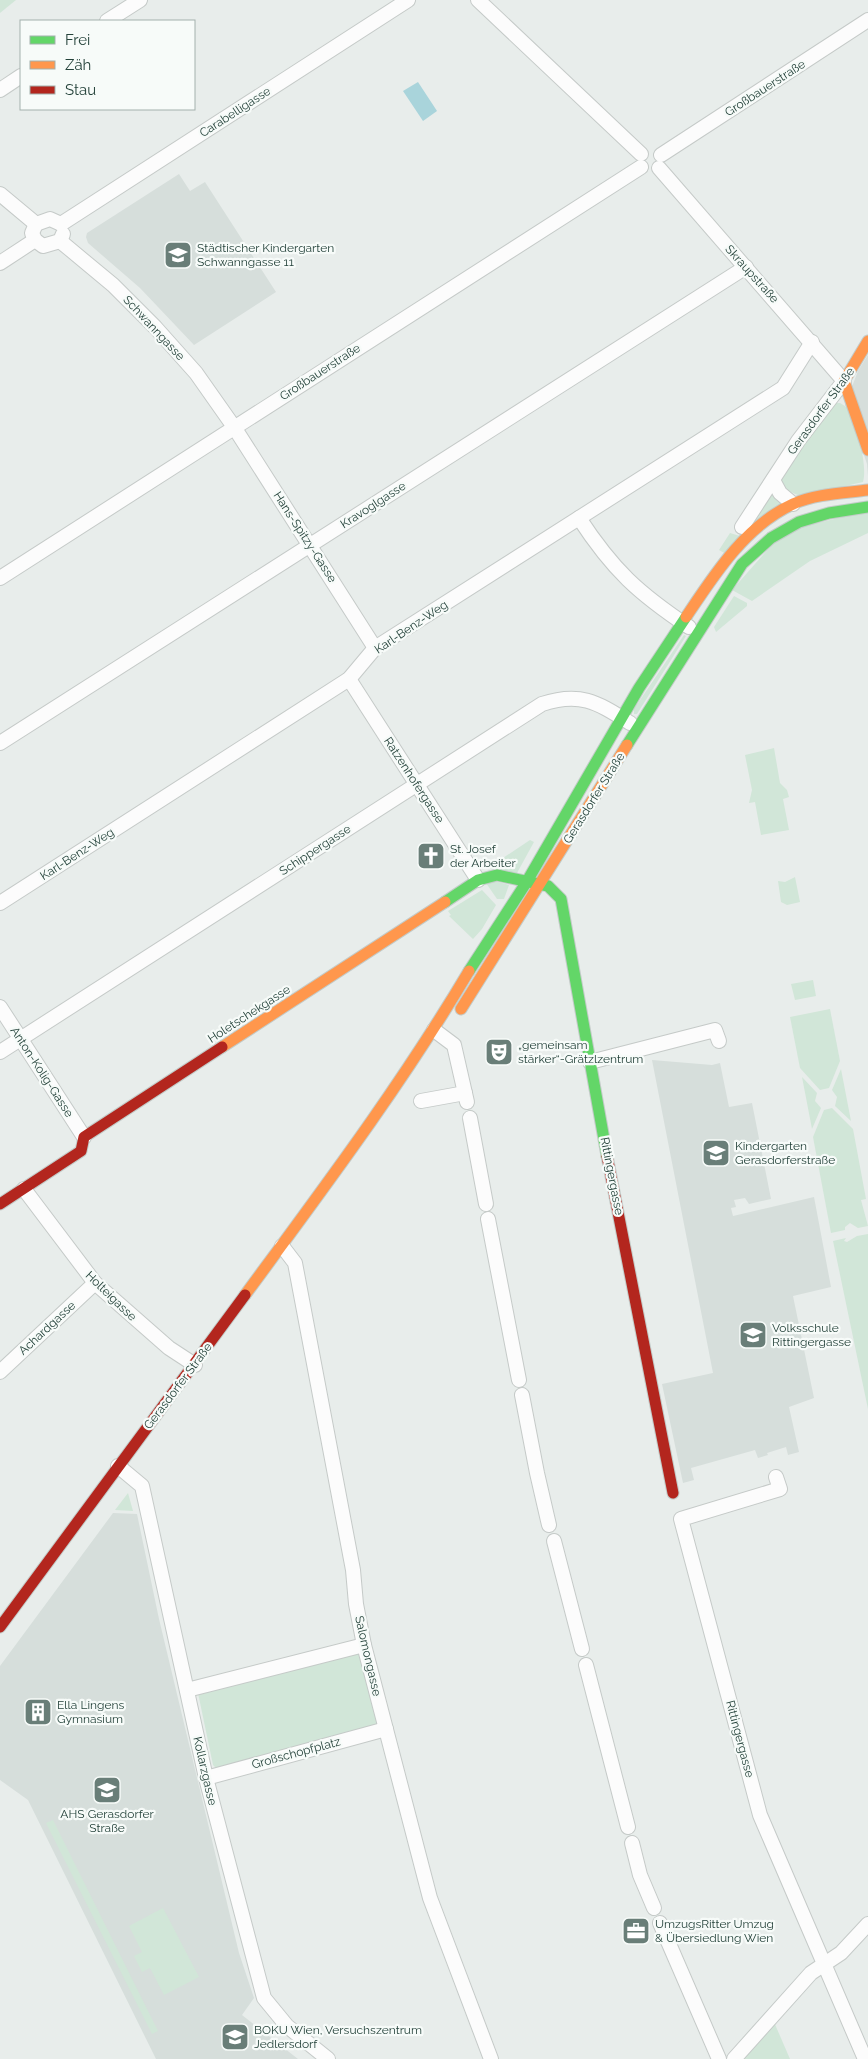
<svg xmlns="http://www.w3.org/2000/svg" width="868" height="2059" font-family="Raleway,sans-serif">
  <rect width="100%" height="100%" fill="#e8edeb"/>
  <!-- built -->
  <g fill="#d6dedb">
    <polygon points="179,174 190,191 205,182 276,292 194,345 140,288 88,243 86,237 87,233"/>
    <polygon points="868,355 868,476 867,464 850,412 845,405 858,371"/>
    <polygon points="652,1060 712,1065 720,1063 729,1107 752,1103 771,1199 749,1204 745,1198 734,1200 736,1207 731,1208 733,1216 814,1197 831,1287 793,1296 814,1398 789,1407 799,1452 788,1455 786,1447 767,1453 768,1455 758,1458 755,1450 691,1468 694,1480 683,1483 662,1384 713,1373"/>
    <polygon points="113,1513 137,1514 159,1619 239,1953 254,1998 242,2015 298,2059 156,2059 28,1800 0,1780 0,1666"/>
  </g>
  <!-- green -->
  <g fill="#d1e6d8">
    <polygon points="0,0 16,0 0,13"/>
    <path d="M833 403H840L848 408C856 425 868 465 863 482L801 496C789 492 780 488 781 474Z"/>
    <polygon points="772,492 785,500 726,554 719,550 730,533 740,536"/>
    <polygon points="868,511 868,533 810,561 752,601 732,590 784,531"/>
    <polygon points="734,596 747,603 747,606 716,632 714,627"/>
    <polygon points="684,635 686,636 637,714 634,714 634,709"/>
    <polygon points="774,748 780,783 787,790 789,797 783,799 789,830 761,835 755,802 749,803 752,790 745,755"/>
    <polygon points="530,840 534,842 517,873 488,868"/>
    <polygon points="795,877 800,902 787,905 781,902 778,881 785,882"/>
    <polygon points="492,880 509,885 504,899 497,899 486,883"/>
    <polygon points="482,890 496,905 482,929 473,939 449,916 451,915 448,911"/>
    <polygon points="813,980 816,996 795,1000 791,984"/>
    <polygon points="830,1009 840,1061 829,1088 820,1090 800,1068 790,1017"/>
    <polygon points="841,1069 851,1121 835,1106 837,1097 832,1090"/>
    <polygon points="802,1077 817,1093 815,1101 821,1108 812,1129"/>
    <polygon points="832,1108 853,1129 866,1199 861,1200 868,1226 858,1228 850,1223 845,1227 845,1230 831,1233 813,1137 824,1110"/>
    <polygon points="868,1234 868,1409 833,1241 846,1238 844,1241 847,1242 857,1236"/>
    <polygon points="128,1493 133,1511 115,1510"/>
    <polygon points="361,1653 379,1727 217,1769 213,1765 198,1693"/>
    <polygon points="53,1820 158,2031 152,2034 46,1823"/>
    <polygon points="163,1908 199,1977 164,1995 150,1968 142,1972 134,1956 142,1952 129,1926"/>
    <polygon points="774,2022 790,2059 740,2059"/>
  </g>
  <!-- water -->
  <polygon fill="#a9d4db" points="418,82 437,111 423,121 403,91"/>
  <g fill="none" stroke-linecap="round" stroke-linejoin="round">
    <defs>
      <g id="street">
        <polyline points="478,0 641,154"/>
        <polyline points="107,21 140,0"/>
        <polyline points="0,90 21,76"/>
        <polyline points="661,155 868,20"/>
        <polyline points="659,168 844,381 798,441 742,527"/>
        <polyline points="0,194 36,224"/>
        <polyline points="36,224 32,233 35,240 43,246 60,241 63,234"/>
        <polyline points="36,224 50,219 61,224"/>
        <polyline points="61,224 408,0"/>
        <polyline points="60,241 113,285 155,327 196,373 234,427 375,648"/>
        <polyline points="0,263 35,240"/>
        <polyline points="773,480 780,493 793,504"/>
        <path d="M579 518C613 570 638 593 689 627"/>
        <polyline points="0,578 641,167"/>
        <polyline points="349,679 478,880"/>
        <polyline points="0,743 746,267"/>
        <polyline points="0,903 349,679 375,648 783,388 812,342"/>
        <polyline points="0,1007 84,1137"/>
        <polyline points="434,1030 454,1045 467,1102"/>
        <path d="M0 1052 542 704C581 691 598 703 630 723"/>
        <polyline points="590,1062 715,1030 719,1041"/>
        <polyline points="421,1101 465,1093"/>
        <polyline points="470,1118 486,1204"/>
        <polyline points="24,1189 95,1283 169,1348 195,1365"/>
        <polyline points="488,1219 519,1380"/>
        <polyline points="282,1246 295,1263 353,1570 356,1604 364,1645 430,1898 491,2059"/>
        <polyline points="0,1372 95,1283"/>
        <polyline points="522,1395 537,1473 549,1525"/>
        <polyline points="118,1466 142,1486 206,1778 264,1998 287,2026 328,2059"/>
        <polyline points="776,1477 780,1489 681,1519 760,1815 865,2059"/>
        <polyline points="554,1541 582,1649"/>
        <polyline points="586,1665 628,1827"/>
        <polyline points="187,1690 364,1645"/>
        <polyline points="206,1778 386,1729"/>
        <polyline points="632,1843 640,1875 654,1908"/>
        <polyline points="660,1923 719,2059"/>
        <polyline points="734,2059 811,1973 841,1953 868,1924"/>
      </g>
      <g id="fast">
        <polyline points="627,745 742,564 771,538 799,522 829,513 868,507"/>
        <polyline points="445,902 478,880 497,875 548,886 561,899 607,1156"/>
        <polyline points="469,971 526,883 639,688 686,617"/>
      </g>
      <g id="slow">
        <polyline points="868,341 844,381 868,450"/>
        <path d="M686 617C714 575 745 526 793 504 815 494 844 493 868 490"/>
        <polyline points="461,1009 627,745"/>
        <polyline points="222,1047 445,902"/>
        <path d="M245 1295C323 1189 402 1084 469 971"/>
      </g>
      <g id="jam">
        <polyline points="607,1156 673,1493"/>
        <polyline points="0,1204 81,1151 84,1137 222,1047"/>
        <polyline points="0,1627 245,1295"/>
      </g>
    </defs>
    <!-- street casing -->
    <use href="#street" stroke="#c5cac8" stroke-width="16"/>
    <!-- fast casing -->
    <use href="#fast" stroke="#c3cbc8" stroke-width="13"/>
    <!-- slow casing -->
    <use href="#slow" stroke="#c3cbc8" stroke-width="13"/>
    <!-- jam casing -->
    <use href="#jam" stroke="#c3cbc8" stroke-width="13"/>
    <!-- street -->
    <use href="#street" stroke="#fcfcfc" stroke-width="14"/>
    <!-- fast -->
    <use href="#fast" stroke="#63d668" stroke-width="11"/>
    <!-- slow -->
    <use href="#slow" stroke="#ff974d" stroke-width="11"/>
    <!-- jam -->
    <use href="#jam" stroke="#b3261e" stroke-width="11"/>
  </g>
  <!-- icons -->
  <defs>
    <symbol id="school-square" viewBox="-11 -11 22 22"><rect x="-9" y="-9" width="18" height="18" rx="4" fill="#697e78" stroke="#f7fbf9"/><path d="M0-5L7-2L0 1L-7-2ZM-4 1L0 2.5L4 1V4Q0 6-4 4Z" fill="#fff"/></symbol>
    <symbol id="church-square" viewBox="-11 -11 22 22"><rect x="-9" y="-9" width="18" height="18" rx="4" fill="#697e78" stroke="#f7fbf9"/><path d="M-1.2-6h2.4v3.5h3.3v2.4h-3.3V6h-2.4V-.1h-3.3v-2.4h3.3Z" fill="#fff"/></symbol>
    <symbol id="theatre-square" viewBox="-11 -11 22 22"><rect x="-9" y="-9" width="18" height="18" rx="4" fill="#697e78" stroke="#f7fbf9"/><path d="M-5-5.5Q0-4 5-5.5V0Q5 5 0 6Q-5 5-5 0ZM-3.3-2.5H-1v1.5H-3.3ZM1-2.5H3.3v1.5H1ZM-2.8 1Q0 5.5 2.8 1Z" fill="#fff"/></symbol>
    <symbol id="building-square" viewBox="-11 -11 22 22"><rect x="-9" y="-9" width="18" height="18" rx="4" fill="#697e78" stroke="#f7fbf9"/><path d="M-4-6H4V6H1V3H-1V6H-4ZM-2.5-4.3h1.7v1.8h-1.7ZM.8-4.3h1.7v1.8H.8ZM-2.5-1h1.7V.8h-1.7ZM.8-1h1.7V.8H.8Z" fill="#fff"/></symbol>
    <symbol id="office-square" viewBox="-11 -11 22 22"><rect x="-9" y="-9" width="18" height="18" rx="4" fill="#697e78" stroke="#f7fbf9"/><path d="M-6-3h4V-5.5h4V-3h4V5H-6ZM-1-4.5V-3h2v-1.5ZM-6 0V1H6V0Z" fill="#fff"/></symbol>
    <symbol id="university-square" viewBox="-11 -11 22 22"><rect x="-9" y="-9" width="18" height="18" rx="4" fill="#697e78" stroke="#f7fbf9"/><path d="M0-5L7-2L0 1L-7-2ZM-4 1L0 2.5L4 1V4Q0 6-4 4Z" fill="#fff"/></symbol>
  </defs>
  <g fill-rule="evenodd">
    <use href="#school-square" x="162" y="239" width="32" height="32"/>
    <use href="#church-square" x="415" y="840" width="32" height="32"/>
    <use href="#theatre-square" x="483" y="1036" width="32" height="32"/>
    <use href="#school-square" x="700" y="1137" width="32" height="32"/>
    <use href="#school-square" x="737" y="1319" width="32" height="32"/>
    <use href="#building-square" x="22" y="1696" width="32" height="32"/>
    <use href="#school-square" x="91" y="1774" width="32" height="32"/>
    <use href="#office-square" x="620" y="1915" width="32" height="32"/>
    <use href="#university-square" x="219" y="2021" width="32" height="32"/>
  </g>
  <g text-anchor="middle" stroke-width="4.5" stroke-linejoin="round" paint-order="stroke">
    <!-- street labels -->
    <g font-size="12" fill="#24423a" stroke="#f7fbf9">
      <text transform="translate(765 88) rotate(-33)" y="4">Großbauerstraße</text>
      <text transform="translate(235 112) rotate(-33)" y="4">Carabelligasse</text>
      <text transform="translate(752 274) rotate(48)" y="4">Skraupstraße</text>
      <text transform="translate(154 328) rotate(47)" y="4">Schwanngasse</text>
      <text transform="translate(320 372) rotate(-33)" y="4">Großbauerstraße</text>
      <text transform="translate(821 411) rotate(-54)" y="4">Gerasdorfer Straße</text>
      <text transform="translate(373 505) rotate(-33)" y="4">Kravoglgasse</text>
      <text transform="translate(305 537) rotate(57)" y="4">Hans-Spitzy-Gasse</text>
      <text transform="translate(411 627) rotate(-34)" y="4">Karl-Benz-Weg</text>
      <text transform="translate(414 780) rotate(57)" y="4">Ratzenhofergasse</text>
      <text transform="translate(594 798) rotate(-58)" y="4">Gerasdorfer Straße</text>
      <text transform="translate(315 850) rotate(-33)" y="4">Schippergasse</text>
      <text transform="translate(77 854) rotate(-33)" y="4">Karl-Benz-Weg</text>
      <text transform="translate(249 1014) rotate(-33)" y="4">Holetschekgasse</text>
      <text transform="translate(42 1072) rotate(57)" y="4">Anton-Kolig-Gasse</text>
      <text transform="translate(612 1176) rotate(79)" y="4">Rittingergasse</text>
      <text transform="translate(111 1296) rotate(44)" y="4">Holteigasse</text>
      <text transform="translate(47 1328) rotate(-43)" y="4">Achardgasse</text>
      <text transform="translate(178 1386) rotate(-53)" y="4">Gerasdorfer Straße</text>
      <text transform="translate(368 1656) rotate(77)" y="4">Salomongasse</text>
      <text transform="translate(740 1739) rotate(75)" y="4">Rittingergasse</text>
      <text transform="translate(296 1753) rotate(-15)" y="4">Großschopfplatz</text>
      <text transform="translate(205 1771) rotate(77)" y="4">Kollarzgasse</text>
    </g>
    <!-- poi labels -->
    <g font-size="12" fill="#24423a" stroke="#f7fbf9" text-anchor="start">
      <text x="197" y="252">Städtischer Kindergarten<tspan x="197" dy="14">Schwanngasse 11</tspan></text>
      <text x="450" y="853">St. Josef<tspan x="450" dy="14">der Arbeiter</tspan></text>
      <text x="518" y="1049">„gemeinsam<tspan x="518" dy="14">stärker“-Grätzlzentrum</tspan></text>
      <text x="735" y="1150">Kindergarten<tspan x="735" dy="14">Gerasdorferstraße</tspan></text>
      <text x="772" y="1332">Volksschule<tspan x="772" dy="14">Rittingergasse</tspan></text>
      <text x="57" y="1709">Ella Lingens<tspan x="57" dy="14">Gymnasium</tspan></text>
      <text x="107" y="1818" text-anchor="middle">AHS Gerasdorfer<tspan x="107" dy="14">Straße</tspan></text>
      <text x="655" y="1928">UmzugsRitter Umzug<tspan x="655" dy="14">&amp; Übersiedlung Wien</tspan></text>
      <text x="254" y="2034">BOKU Wien, Versuchszentrum<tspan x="254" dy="14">Jedlersdorf</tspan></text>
    </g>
  </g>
  <!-- legend -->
  <rect x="20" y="20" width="175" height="90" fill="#f7fbf9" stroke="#a3b1ad"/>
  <rect x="30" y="36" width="25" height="8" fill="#63d668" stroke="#a3b1ad"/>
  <text x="65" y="45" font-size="15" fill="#24423a">Frei</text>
  <rect x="30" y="61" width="25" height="8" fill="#ff974d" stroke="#a3b1ad"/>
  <text x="65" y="70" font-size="15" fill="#24423a">Zäh</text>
  <rect x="30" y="86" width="25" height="8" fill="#b3261e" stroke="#a3b1ad"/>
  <text x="65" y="95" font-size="15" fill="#24423a">Stau</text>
</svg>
